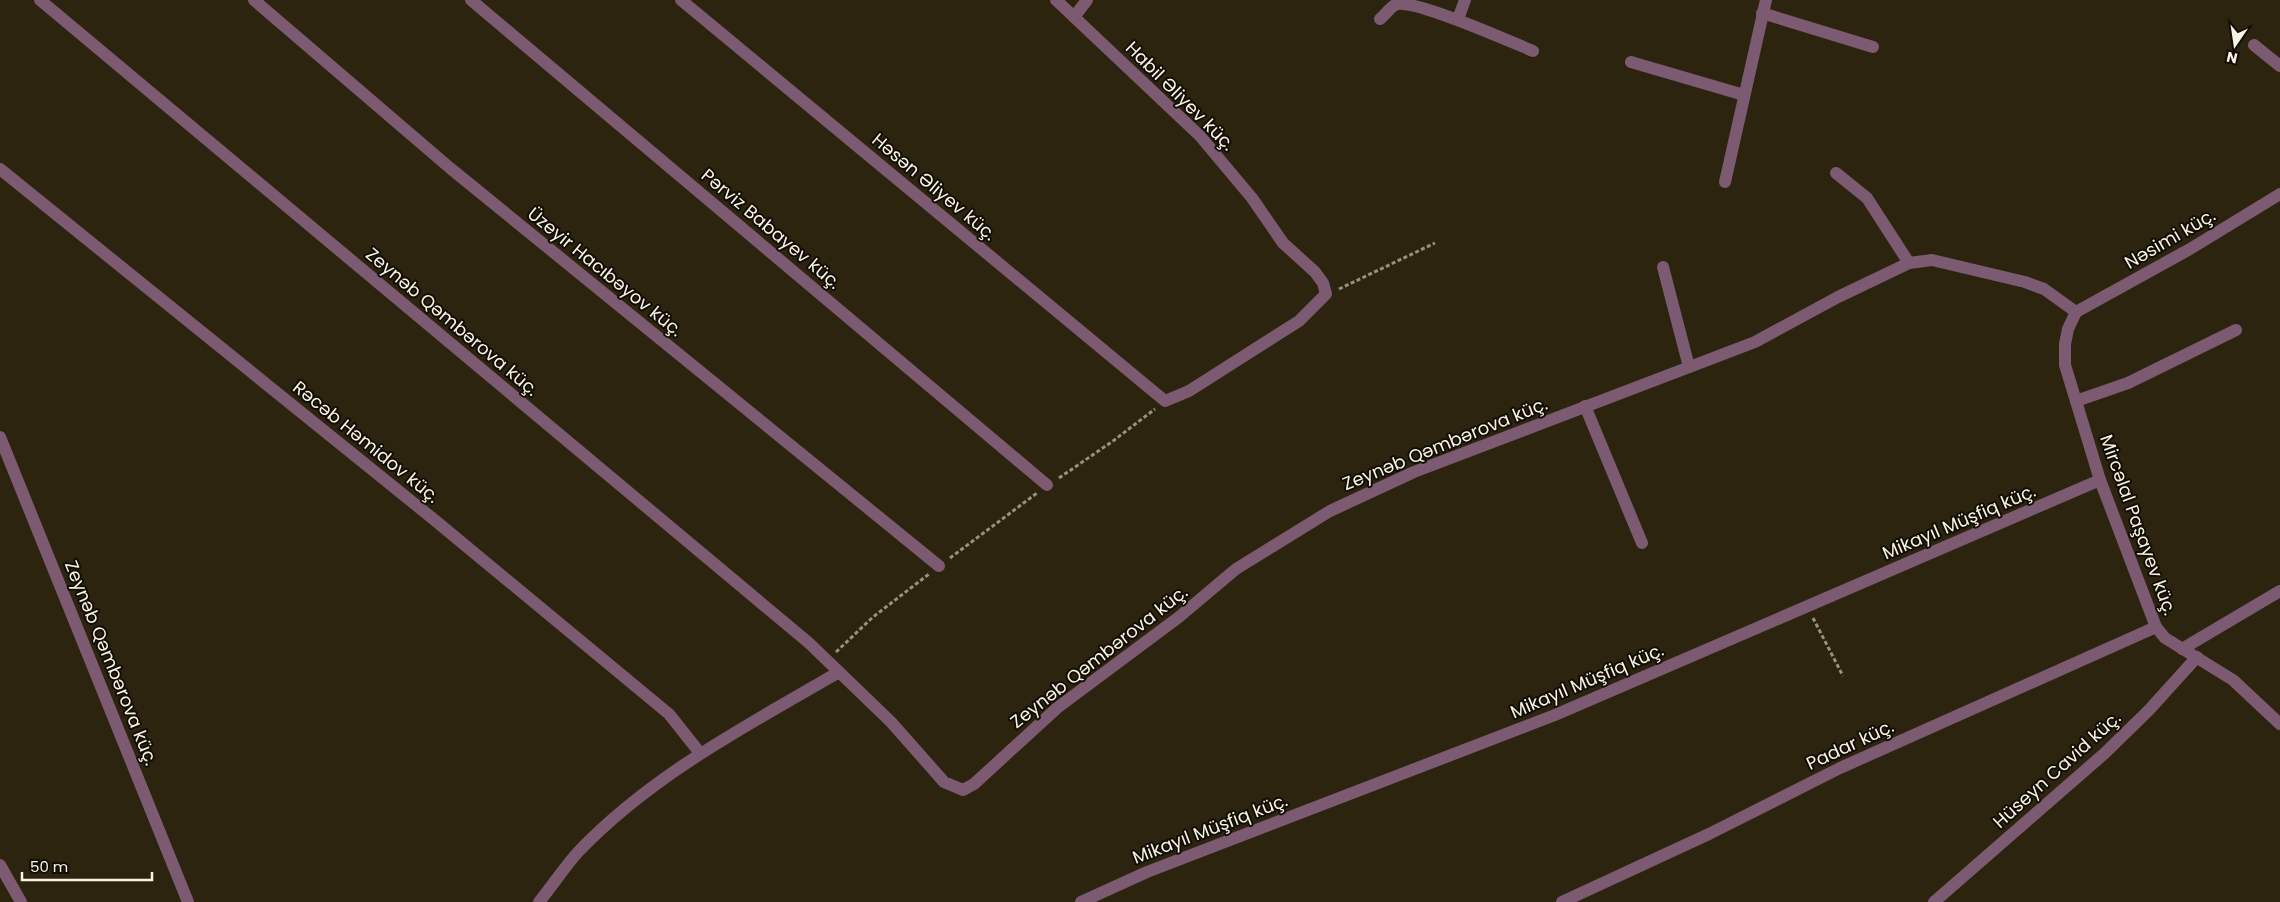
<svg xmlns="http://www.w3.org/2000/svg" width="2280" height="902" font-family="Poppins,sans-serif">
  <rect width="100%" height="100%" fill="#2d240f"/>
  <g fill="none" stroke-linecap="round" stroke-linejoin="round">
    <!-- path -->
    <g stroke="#989180" stroke-width="3" stroke-dasharray="4 2.5" stroke-linecap="butt">
      <polyline points="1339,289 1435,243"/>
      <polyline points="1059,478 1113,441 1155,409"/>
      <polyline points="950,558 1037,493"/>
      <polyline points="1813,618 1843,676"/>
      <polyline points="836,652 873,617 929,574"/>
    </g>
    <!-- minor -->
    <g stroke="#7b5a72" stroke-width="12">
      <polyline points="40,0 809,643 891,722 944,782 963,790 974,784 1057,708 1179,617 1236,569 1330,511 1414,472 1755,342 1838,297 1909,263 1932,260 2025,282 2044,289 2076,312"/>
      <polyline points="254,0 450,168 939,566"/>
      <polyline points="471,0 1047,485"/>
      <polyline points="681,0 1165,401 1189,391 1299,321 1326,294 1323,283 1315,272 1283,243 1252,198 1200,136 1056,0"/>
      <polyline points="1762,13 1873,47"/>
      <polyline points="1074,17 1087,0"/>
      <path d="M1380 19C1385 15 1391 6 1397 4 1417 0 1509 41 1533 51"/>
      <polyline points="1458,19 1465,0"/>
      <polyline points="2254,45 2280,66"/>
      <polyline points="1631,62 1744,95"/>
      <polyline points="0,169 437,522 669,714 700,753"/>
      <polyline points="1836,173 1867,198 1909,263"/>
      <polyline points="1725,182 1766,0"/>
      <polyline points="1663,267 1689,367"/>
      <polyline points="2076,312 2068,329 2065,344 2065,365 2100,480 2156,627 2165,638 2233,680 2280,724"/>
      <polyline points="2076,312 2190,249 2280,194"/>
      <polyline points="2076,401 2128,383 2236,330"/>
      <polyline points="1585,406 1642,543"/>
      <polyline points="0,437 188,902"/>
      <polyline points="2182,649 2280,591"/>
      <polyline points="0,865 21,902"/>
      <path d="M539 902C553 885 565 866 579 851 653 774 748 725 839 672"/>
      <polyline points="1081,902 1147,872 1555,715 2100,480"/>
      <polyline points="1562,902 1709,834 1840,768 2156,627"/>
      <polyline points="1934,902 2105,753 2149,710 2197,657"/>
    </g>
  </g>
  <g text-anchor="middle" stroke-width="4" stroke-linejoin="round" paint-order="stroke">
    <!-- street labels -->
    <g font-size="18" fill="#f8f3e5" stroke="#120e06">
      <text transform="translate(1180 96) rotate(45)" y="6">Habil Əliyev küç.</text>
      <text transform="translate(934 187) rotate(40)" y="6">Həsən Əliyev küç.</text>
      <text transform="translate(771 229) rotate(40)" y="6">Pərviz Babayev küç.</text>
      <text transform="translate(2170 239) rotate(-30)" y="6">Nəsimi küç.</text>
      <text transform="translate(605 272) rotate(39)" y="6">Üzeyir Hacıbəyov küç.</text>
      <text transform="translate(452 322) rotate(40)" y="6">Zeynəb Qəmbərova küç.</text>
      <text transform="translate(366 442) rotate(39)" y="6">Rəcəb Həmidov küç.</text>
      <text transform="translate(1445 444) rotate(-22)" y="6">Zeynəb Qəmbərova küç.</text>
      <text transform="translate(1959 522) rotate(-23)" y="6">Mikayıl Müşfiq küç.</text>
      <text transform="translate(2138 525) rotate(70)" y="6">Mircəlal Paşayev küç.</text>
      <text transform="translate(1099 657) rotate(-38)" y="6">Zeynəb Qəmbərova küç.</text>
      <text transform="translate(111 663) rotate(68)" y="6">Zeynəb Qəmbərova küç.</text>
      <text transform="translate(1587 681) rotate(-23)" y="6">Mikayıl Müşfiq küç.</text>
      <text transform="translate(1850 745) rotate(-25)" y="6">Padar küç.</text>
      <text transform="translate(2057 770) rotate(-42)" y="6">Hüseyn Cavid küç.</text>
      <text transform="translate(1210 829) rotate(-21)" y="6">Mikayıl Müşfiq küç.</text>
    </g>
  </g>
  <!-- north arrow -->
  <g transform="translate(2235 45) rotate(193)" stroke="#120e06" stroke-width="4" paint-order="stroke">
  <path d="M0-4L9 19L0 12L-9 19Z" fill="#f8f3e5"/>
  <text y="-8" font-size="14" font-weight="bold" text-anchor="middle" fill="#f8f3e5">N</text>
  </g>
  <!-- scale -->
  <path d="M22 872v8h130v-8" fill="none" stroke="#f8f3e5" stroke-width="2.5"/>
  <text x="30" y="872" font-size="15" fill="#f8f3e5" stroke="#120e06" stroke-width="4" paint-order="stroke">50 m</text>
</svg>
